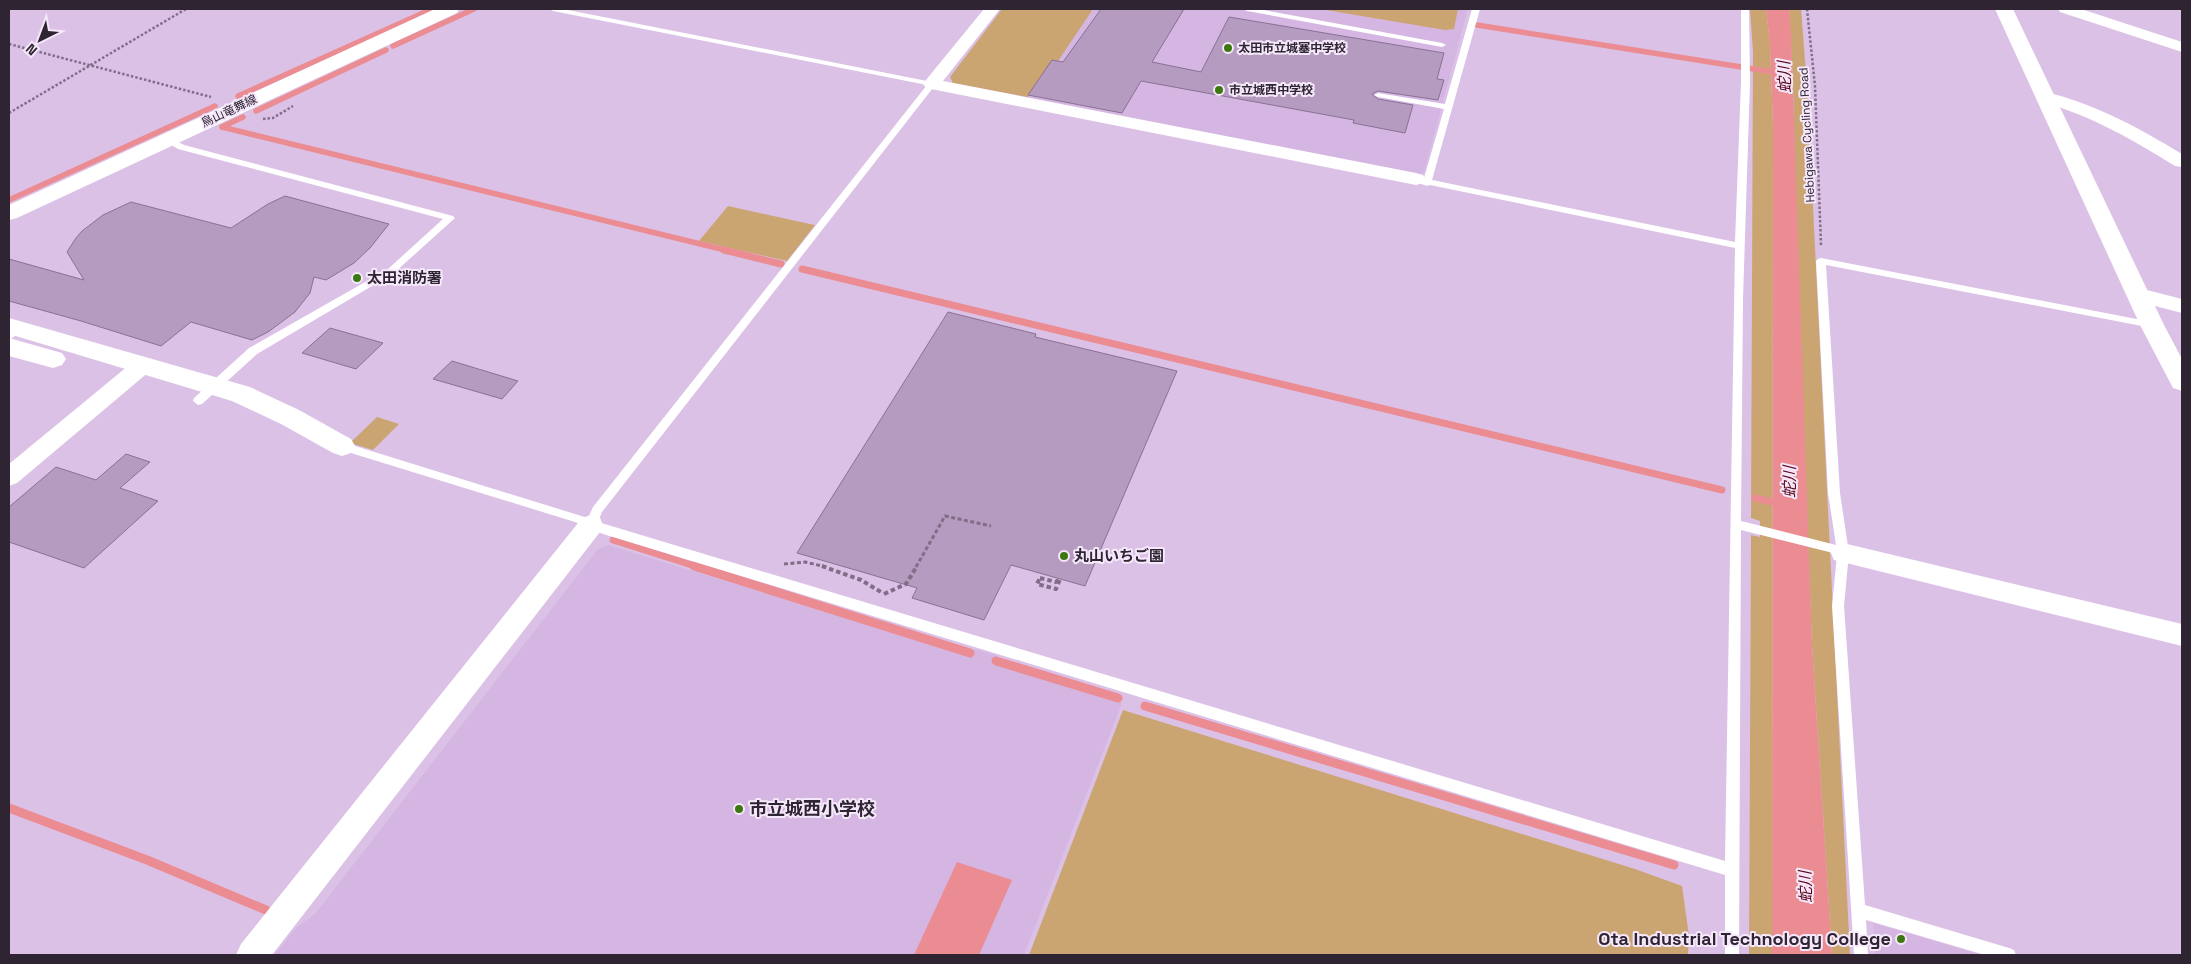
<svg xmlns="http://www.w3.org/2000/svg" width="2191" height="964" font-family="'Space Grotesk','Noto Sans JP',sans-serif">
  <rect width="100%" height="100%" fill="#dcc1e7"/>
  <!-- built -->
  <g fill="#d5b6e2">
    <polygon points="1002,9 1468,9 1424,173 1415,175 953,83 950,77"/>
    <polygon points="608,545 970,656 974,649 998,656 995,664 1122,703 1024,955 274,955 297,927 315,914 598,549"/>
    <polygon points="1873,923 1982,955 1875,955"/>
  </g>
  <!-- green -->
  <g fill="#caa571">
    <polygon points="1002,9 1093,9 1058,61 1052,60 1028,97 953,83 950,77"/>
    <polygon points="1320,9 1458,9 1454,29 1445,30"/>
    <polygon points="1750,9 1766,9 1770,44 1773,126 1772,955 1749,955 1751,535 1760,537 1760,521 1751,518 1753,52"/>
    <polygon points="1789,9 1801,9 1807,85 1850,955 1832,955 1812,645 1797,254 1793,83"/>
    <polygon points="728,206 810,224 815,225 787,261 699,241"/>
    <polygon points="377,417 399,424 373,450 350,443"/>
    <polygon points="1123,710 1635,869 1682,886 1689,936 1688,955 1029,955"/>
  </g>
  <!-- water -->
  <g fill="#ea8c92">
    <polygon points="1766,9 1789,9 1791,32 1812,645 1832,955 1772,955 1773,126 1770,44"/>
    <polygon points="957,862 1012,880 979,955 914,955"/>
  </g>
  <g fill="none" stroke-linecap="round" stroke-linejoin="round">
    <!-- stream-far2 -->
    <g stroke="#ea8c92" stroke-width="5.5">
      <polyline points="1477,25 1779,73"/>
      <polyline points="393,46 474,9"/>
      <polyline points="238,96 432,9"/>
      <polyline points="256,111 386,50"/>
      <polyline points="222,127 729,251"/>
      <polyline points="222,127 243,117"/>
      <polyline points="9,200 215,106"/>
    </g>
    <!-- stream-far1 -->
    <g stroke="#ea8c92" stroke-width="7">
      <polyline points="724,250 781,264"/>
      <polyline points="802,269 1722,490"/>
      <polyline points="1755,498 1782,504"/>
      <polyline points="613,540 698,567"/>
    </g>
    <!-- stream -->
    <g stroke="#ea8c92" stroke-width="9">
      <polyline points="694,566 970,653"/>
      <polyline points="996,661 1118,698"/>
      <polyline points="1145,706 1674,865"/>
      <polyline points="9,808 147,860 266,910"/>
    </g>
  </g>
  <!-- building -->
  <g fill="#b59bbf" stroke="#897194">
    <polygon points="1101,9 1184,9 1152,62 1201,72 1229,17 1444,53 1437,79 1444,80 1438,100 1378,91 1372,94 1378,99 1413,105 1405,133 1353,123 1354,120 1141,81 1122,113 1028,95 1052,60 1063,62"/>
    <polygon points="285,196 389,224 370,248 354,263 326,280 314,277 310,293 295,312 268,332 252,340 191,322 161,346 81,321 9,301 9,259 84,280 67,252 76,238 82,231 103,215 131,202 231,228 268,204"/>
    <polygon points="948,312 1036,334 1035,337 1177,371 1085,586 1011,565 984,620 912,598 917,588 797,553"/>
    <polygon points="330,328 383,343 356,369 302,353"/>
    <polygon points="452,361 518,381 502,399 433,379"/>
    <polygon points="126,454 150,462 120,488 158,501 84,568 9,542 9,507 56,467 96,480"/>
  </g>
  <g fill="none" stroke-linecap="round" stroke-linejoin="round">
    <!-- path-far2 -->
    <g stroke="#806e88" stroke-width="2.5" stroke-dasharray="2.5 2" stroke-linecap="butt">
      <polyline points="1807,9 1815,86 1821,245"/>
      <polyline points="9,44 211,97"/>
      <polyline points="9,113 186,9"/>
      <polyline points="263,119 273,118 293,106"/>
    </g>
    <!-- path-far1 -->
    <g stroke="#806e88" stroke-width="3" stroke-dasharray="4 2.5" stroke-linecap="butt">
      <polyline points="784,564 805,562 826,567"/>
      <polyline points="916,567 945,516 991,526"/>
    </g>
    <!-- path -->
    <g stroke="#806e88" stroke-width="4" stroke-dasharray="4.5 3" stroke-linecap="butt">
      <polyline points="822,566 861,580 881,592"/>
      <polygon points="1040,578 1056,582 1060,579 1056,589 1037,584"/>
      <polyline points="884,594 906,584 917,566"/>
    </g>
    <!-- service -->
    <g fill="#fff" fill-rule="evenodd">
      <polygon points="549,9 563,9 932,82 936,84 602,512 598,522 1725,861 1735,248 1430,185 1427,186 1413,181 1413,177 1424,178 1444,109 1378,97 1374,95 1378,93 1445,104 1472,9 1480,9 1432,180 1735,242 1741,82 1741,9 1749,9 1750,82 1743,299 1741,521 1836,545 1828,493 1816,261 1818,259 1821,258 2152,322 2157,325 2152,328 1826,265 1840,493 1849,553 1844,606 1865,905 2009,948 2014,950 2016,955 1985,955 1866,920 1868,955 1854,955 1832,606 1837,555 1829,552 1741,530 1739,955 1725,955 1725,875 603,534 575,522 338,449 337,446 342,442 588,518 593,507 927,85 553,11"/>
      <polygon points="1243,9 1258,9 1442,43 1446,45 1442,47 1247,11"/>
      <polygon points="168,136 184,145 453,216 455,218 394,273 257,354 202,404 198,405 193,401 194,398 249,348 388,269 443,219 178,149 165,141 164,139"/>
      <polygon points="19,327 23,328 24,330 9,340 9,332"/>
    </g>
    <!-- minor -->
    <g fill="#fff" fill-rule="evenodd">
      <polygon points="984,9 1000,9 943,81 1416,173 1423,175 1425,179 1423,183 1416,185 926,88 923,84 926,80"/>
      <polygon points="2058,9 2081,9 2182,42 2182,52 2060,12"/>
      <path d="M2046 92C2095 104 2139 128 2182 154V167L2175 166C2132 139 2089 115 2040 101L2037 97 2040 93Z"/>
      <polygon points="2139,288 2182,299 2182,313 2132,300 2129,295 2132,290"/>
      <polygon points="142,358 150,361 153,366 150,371 17,483 9,486 9,464 134,361"/>
      <polygon points="591,515 600,518 603,525 600,532 272,955 236,955 241,944 582,518"/>
      <polygon points="1843,543 2182,624 2182,646 1834,560 1831,553 1834,546"/>
    </g>
    <!-- tertiary -->
    <g fill="#fff" fill-rule="evenodd">
      <polygon points="1995,9 2013,9 2164,325 2182,359 2182,391 2173,388 2140,325"/>
      <polygon points="9,318 250,387 299,410 351,439 355,446 351,453 342,456 333,453 281,424 232,401 9,334"/>
      <polygon points="9,338 62,353 66,359 62,365 53,368 9,356"/>
    </g>
    <!-- secondary -->
    <polygon fill="#fff" fill-rule="evenodd" points="435,9 459,9 457,13 17,218 9,220 9,205"/>
  </g>
  <!-- markers -->
  <g fill="#3c7811" stroke="#f5e8fb" stroke-width="2">
    <circle cx="1228" cy="48" r="5"/>
    <circle cx="1219" cy="90" r="5"/>
    <circle cx="357" cy="278" r="5"/>
    <circle cx="1064" cy="556" r="5"/>
    <circle cx="739" cy="809" r="5"/>
    <circle cx="1901" cy="939" r="5"/>
  </g>
  <g text-anchor="middle" stroke-width="4" stroke-linejoin="round" paint-order="stroke">
    <!-- far-poi labels -->
    <g font-size="12" font-weight="bold" fill="#2e2432" stroke="#f5e8fb" text-anchor="start">
      <text x="1238" y="52">太田市立城塞中学校</text>
      <text x="1229" y="94">市立城西中学校</text>
    </g>
    <!-- far-street labels -->
    <g font-size="12" fill="#2e2432" stroke="#f5e8fb">
      <text transform="translate(229 111) rotate(-25)" y="4">鳥山竜舞線</text>
      <text transform="translate(1807 135) rotate(-93)" y="4">Hebigawa Cycling Road</text>
    </g>
    <!-- poi labels -->
    <g font-size="15" font-weight="bold" fill="#2e2432" stroke="#f5e8fb" text-anchor="start">
      <text x="367" y="283">太田消防署</text>
      <text x="1074" y="561">丸山いちご園</text>
    </g>
    <!-- water labels -->
    <g font-size="16" font-style="italic" fill="#5b051a" stroke="#f5e8fb">
      <text transform="translate(1784 77) rotate(-93)" y="6">蛇川</text>
      <text transform="translate(1789 482) rotate(-90)" y="6">蛇川</text>
      <text transform="translate(1805 887) rotate(-92)" y="6">蛇川</text>
    </g>
    <!-- near-poi labels -->
    <g font-size="18" font-weight="bold" fill="#2e2432" stroke="#f5e8fb" text-anchor="start">
      <text x="749" y="815">市立城西小学校</text>
      <text x="1891" y="945" text-anchor="end">Ota Industrial Technology College</text>
    </g>
  </g>
  <!-- border -->
  <rect width="2191" height="964" fill="none" stroke="#2e2432" stroke-width="20"/>
  <!-- north arrow -->
  <g transform="translate(40 40) rotate(222)" stroke="#f5e8fb" stroke-width="4" paint-order="stroke">
  <path d="M0-4L9 19L0 12L-9 19Z" fill="#2e2432"/>
  <text y="-8" font-size="14" font-weight="bold" text-anchor="middle" fill="#2e2432">N</text>
  </g>
</svg>
